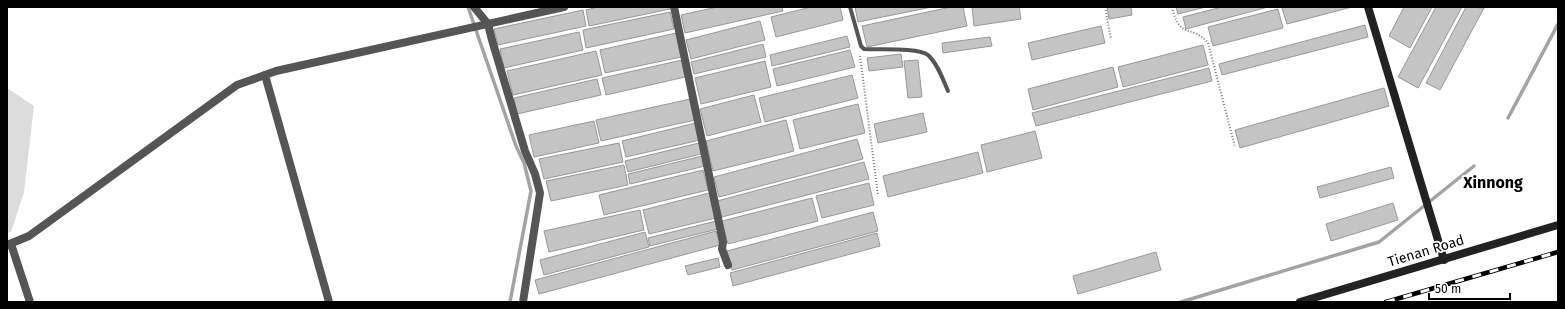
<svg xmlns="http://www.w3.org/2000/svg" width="1565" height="309" font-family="'Fira Sans',sans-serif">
  <rect width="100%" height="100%" fill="#fff"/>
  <!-- green -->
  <polygon fill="#dcdcdc" points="7,88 34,106 24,192 11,232 7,233"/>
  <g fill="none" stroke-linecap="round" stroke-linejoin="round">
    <!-- stream -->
    <g stroke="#a3a3a3" stroke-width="3.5">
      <polyline points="468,7 516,146 524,163 531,191 510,302"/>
      <polyline points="1508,118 1558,24"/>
      <polyline points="1181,302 1379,242 1474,166"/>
    </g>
  </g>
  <!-- building -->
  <g fill="#c4c4c4" stroke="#999">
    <polygon points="598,7 669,7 670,9 589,26 586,10"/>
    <polygon points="717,7 782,7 783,11 685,33 681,15"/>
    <polygon points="811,7 840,7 843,20 776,37 771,17"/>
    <polygon points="855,7 932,7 858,22"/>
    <polygon points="951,7 963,7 967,26 867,47 862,26"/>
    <polygon points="972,7 1019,7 1021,19 974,26"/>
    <polygon points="1107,7 1131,7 1132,15 1109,19"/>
    <polygon points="1176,7 1206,7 1178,14"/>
    <polygon points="1222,7 1268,7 1186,29 1183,17"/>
    <polygon points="1285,7 1352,7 1287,24 1282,8"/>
    <polygon points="1404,7 1432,7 1410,48 1389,36"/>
    <polygon points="1436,7 1462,7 1418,88 1398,77"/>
    <polygon points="1466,7 1484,8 1440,90 1426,83"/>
    <polygon points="1278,9 1283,28 1213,46 1208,27"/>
    <polygon points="583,10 586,26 498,45 494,29"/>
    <polygon points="670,12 674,29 586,48 583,30"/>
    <polygon points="760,21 765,40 691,59 686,40"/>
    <polygon points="1365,25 1368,37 1222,75 1219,64"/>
    <polygon points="1101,26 1105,43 1032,60 1028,43"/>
    <polygon points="579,32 583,50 504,68 500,49"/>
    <polygon points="676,33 681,57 605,73 600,50"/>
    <polygon points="847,36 850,47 772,66 770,55"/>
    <polygon points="990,37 992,46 943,53 942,43"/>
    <polygon points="763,44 766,57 694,74 691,62"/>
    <polygon points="1203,45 1208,65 1123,87 1118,67"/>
    <polygon points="850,50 855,67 777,86 773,69"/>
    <polygon points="596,51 602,75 513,95 507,71"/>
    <polygon points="901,54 903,67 869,71 867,58"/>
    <polygon points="682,60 685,77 606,95 602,78"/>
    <polygon points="918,60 922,97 908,98 904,61"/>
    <polygon points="765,61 771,87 701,104 695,78"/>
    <polygon points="1113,67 1118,87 1033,110 1028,89"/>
    <polygon points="1209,68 1212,81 1036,126 1032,113"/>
    <polygon points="852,75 858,98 765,122 759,98"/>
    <polygon points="597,79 601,95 517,114 514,98"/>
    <polygon points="1384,88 1389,106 1240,148 1235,130"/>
    <polygon points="754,95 761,122 707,136 700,109"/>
    <polygon points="690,99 695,120 601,141 596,120"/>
    <polygon points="858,104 865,133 800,149 793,120"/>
    <polygon points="923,113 927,132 878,143 874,124"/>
    <polygon points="786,120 794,151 713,171 706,141"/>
    <polygon points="594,121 599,143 534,157 529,135"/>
    <polygon points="696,123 700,140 626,157 622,141"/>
    <polygon points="1035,131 1042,158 987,172 981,145"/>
    <polygon points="857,139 863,159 719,197 714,177"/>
    <polygon points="619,143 623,162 544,179 539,159"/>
    <polygon points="699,143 701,154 628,172 625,161"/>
    <polygon points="978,152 983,173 888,197 883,176"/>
    <polygon points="702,156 705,166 630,184 628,174"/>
    <polygon points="864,162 869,179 722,217 717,201"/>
    <polygon points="624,165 628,185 551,201 546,181"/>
    <polygon points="1391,167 1394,178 1320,198 1317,187"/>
    <polygon points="703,170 708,190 604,215 599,195"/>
    <polygon points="869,183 874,205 822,218 816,196"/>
    <polygon points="709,193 716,218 649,234 643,210"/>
    <polygon points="812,198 818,221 728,244 722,221"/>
    <polygon points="1393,203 1398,220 1331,241 1326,224"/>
    <polygon points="640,210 644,230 549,252 544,231"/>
    <polygon points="873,212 878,231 732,270 727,251"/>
    <polygon points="716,221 718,229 650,246 648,238"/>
    <polygon points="716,231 720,245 539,294 535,280"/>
    <polygon points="645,232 649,247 544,275 540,260"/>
    <polygon points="877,233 880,246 733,286 730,273"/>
    <polygon points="1156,252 1161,270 1078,294 1073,276"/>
    <polygon points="718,258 720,267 688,275 685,266"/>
  </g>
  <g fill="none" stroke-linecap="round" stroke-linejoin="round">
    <!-- path -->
    <g stroke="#777" stroke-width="2" stroke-dasharray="1 2" stroke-linecap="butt">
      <polyline points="1105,7 1111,39"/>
      <path d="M1172 7C1180 41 1191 23 1208 43L1235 147"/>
      <polyline points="860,56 878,195"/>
    </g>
    <!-- lane -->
    <path stroke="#555" stroke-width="4" d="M850 7 861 46 864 49C878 50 918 47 928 55 938 64 943 80 948 91"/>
    <!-- street -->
    <g stroke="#555" stroke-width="8">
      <polyline points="474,7 488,24 492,40 525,151 535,174 540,193 523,302"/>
      <polyline points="674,7 723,242 722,249 728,265"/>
      <polyline points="265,75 329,302"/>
      <polyline points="11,244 30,302"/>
      <polyline points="7,245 29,236 237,85 276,71 564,7"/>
    </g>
    <!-- secondary -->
    <g stroke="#222" stroke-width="8">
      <polyline points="1368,7 1444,260"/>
      <polyline points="1300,302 1558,225"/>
    </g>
    <defs>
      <polyline id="rail" points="1386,302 1558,252"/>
    </defs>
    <!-- rail casing -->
    <use href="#rail" stroke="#000" stroke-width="4.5"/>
    <!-- rail -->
    <use href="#rail" stroke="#fff" stroke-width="3" stroke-dasharray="9" stroke-linecap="butt"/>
  </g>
  <g text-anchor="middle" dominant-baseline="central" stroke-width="3.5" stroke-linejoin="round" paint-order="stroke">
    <!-- street labels -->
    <g font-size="14" fill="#000" stroke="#fff">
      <text transform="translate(1426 251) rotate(-17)">Tienan Road</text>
    </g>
    <!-- quarter labels -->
    <g font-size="16" font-weight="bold" fill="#000" stroke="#fff">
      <text x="1493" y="182">Xinnong</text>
    </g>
  </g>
  <!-- border -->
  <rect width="1565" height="309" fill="none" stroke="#000000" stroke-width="16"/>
  <!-- scale -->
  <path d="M1429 293v6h81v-6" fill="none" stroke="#000000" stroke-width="2"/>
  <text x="1435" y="293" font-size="12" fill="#000000" stroke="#ffffff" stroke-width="3" paint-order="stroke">50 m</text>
</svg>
